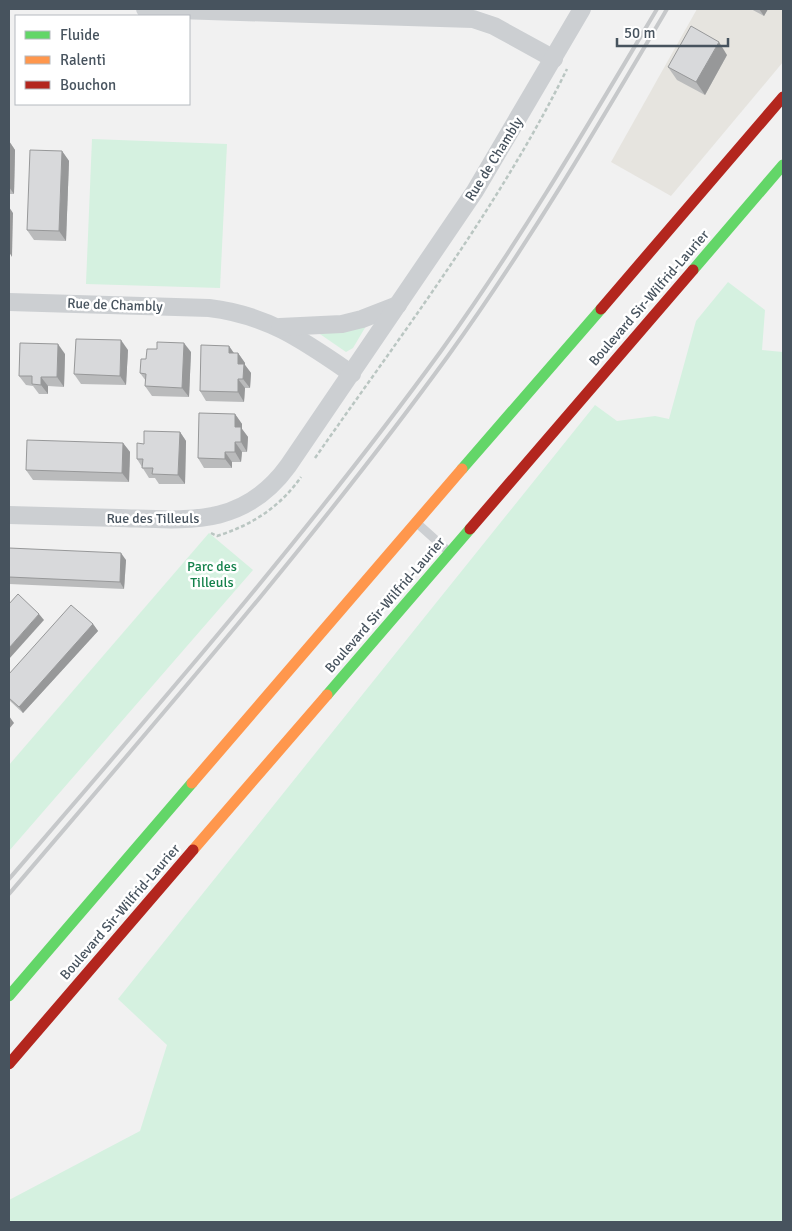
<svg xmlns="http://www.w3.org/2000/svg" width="792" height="1231" font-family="Signika,sans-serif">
  <rect width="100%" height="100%" fill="#f1f1f1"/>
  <!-- commercial -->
  <polygon fill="#e6e4df" points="697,9 783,9 783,62 671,196 611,162"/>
  <!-- green -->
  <g fill="#d5f1e0">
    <polygon points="92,139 227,144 220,288 86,284"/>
    <polygon points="728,282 765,310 762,350 783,352 783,1222 9,1222 9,1200 140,1131 167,1045 118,999 595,405 617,421 655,416 669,419 696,321"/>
    <polygon points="366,326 353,348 346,352 317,332"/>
    <polygon points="209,533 253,570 9,851 9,765"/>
  </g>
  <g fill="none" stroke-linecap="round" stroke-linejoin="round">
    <!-- path -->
    <g stroke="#bac6c2" stroke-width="2.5" stroke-dasharray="4 2.5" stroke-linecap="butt">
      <path d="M315 458C403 332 499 207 567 69"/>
      <path d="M211 533 217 536C252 525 280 507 301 477"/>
    </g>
    <!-- lane -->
    <polyline stroke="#cccfd2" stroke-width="9" points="418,524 448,551"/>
    <!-- street -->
    <g stroke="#cccfd2" stroke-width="18">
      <polyline points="145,9 473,19 494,26 554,59"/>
      <path d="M9 302 209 308C268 315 304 341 352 374"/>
      <polyline points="280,327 342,324 362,319 398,305"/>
      <path d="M9 515C46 516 82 517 119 518 187 520 243 528 288 466L475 191 582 9"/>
    </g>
    <!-- fast -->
    <g stroke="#63d668" stroke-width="11">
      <polyline points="693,270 783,165"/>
      <polyline points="462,469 601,309"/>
      <polyline points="327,695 470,529"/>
      <polyline points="9,996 192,783"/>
    </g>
    <!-- slow -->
    <g stroke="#ff974d" stroke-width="11">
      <polyline points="192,783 462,469"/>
      <polyline points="193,850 327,695"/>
    </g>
    <!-- jam -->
    <g stroke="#b3261e" stroke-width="11">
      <polyline points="601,309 783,97"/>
      <polyline points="470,529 693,270"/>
      <polyline points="9,1064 193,850"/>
    </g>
    <!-- rail -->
    <g stroke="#c6c8ca" stroke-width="4">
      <path d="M9 879C157 707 307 535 441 351 520 241 588 125 657 9"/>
      <path d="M9 894C159 718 312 543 448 356 528 245 598 126 667 9"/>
    </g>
  </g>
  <!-- wall -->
  <g fill="#babbbc">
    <polygon points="751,9 768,9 764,16"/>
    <polygon points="727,55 705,95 677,80 668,67"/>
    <polygon points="9,141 15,150 14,194 9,194"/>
    <polygon points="62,151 69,161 66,241 34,240 27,230"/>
    <polygon points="229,346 234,353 238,353 245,363 245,365 251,373 250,388 245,388 244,402 206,401 200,391"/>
    <polygon points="128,350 126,385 81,384 74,374"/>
    <polygon points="191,352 189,397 152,396 145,386 146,381 140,373 146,359"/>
    <polygon points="65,354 64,387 48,386 48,394 39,394 33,386 26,385 19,376"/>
    <polygon points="235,414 242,424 242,429 248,437 247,452 242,452 241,462 232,462 232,468 204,468 198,458"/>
    <polygon points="180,432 186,441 185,484 159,484 155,478 149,478 137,459 144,444"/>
    <polygon points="123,443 130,452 129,482 33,480 26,470"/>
    <polygon points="9,548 126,560 124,589 9,584"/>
    <polygon points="93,624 98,631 23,713 9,700 9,674"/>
  </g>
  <!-- shaded-wall -->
  <g fill="#979899">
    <polygon points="759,9 768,9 764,16"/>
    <polygon points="719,42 727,55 705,95 696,82"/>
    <polygon points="9,141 15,150 14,194 9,187"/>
    <polygon points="62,151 69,161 66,241 59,231"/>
    <polygon points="9,207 13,213 12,257 9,252"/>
    <polygon points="121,340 128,350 126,385 120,376"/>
    <polygon points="184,343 191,352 189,397 182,388"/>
    <polygon points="58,344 65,354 64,387 57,377"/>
    <polygon points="229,346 235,355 229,353"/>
    <polygon points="238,353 245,363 245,365 251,373 250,388 243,379 238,364"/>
    <polygon points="41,377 48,386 48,394 41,385"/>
    <polygon points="238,379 245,388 244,402 238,392"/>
    <polygon points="235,414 242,424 242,429 248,437 247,452 241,442 235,427"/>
    <polygon points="180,432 186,441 185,484 178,475"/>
    <polygon points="235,442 242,452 241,462 235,452"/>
    <polygon points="123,443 130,452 129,482 122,473"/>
    <polygon points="225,452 232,462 232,468 225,459"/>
    <polygon points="121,553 126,560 124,589 120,582"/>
    <polygon points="39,614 44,620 9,659 9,648"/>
    <polygon points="93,624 98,631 23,713 19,707"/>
    <polygon points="9,716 14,723 9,729"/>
  </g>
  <!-- building -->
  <g fill="#d8d9db" stroke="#979899">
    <polygon points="691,26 719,42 696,82 668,67"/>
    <polygon points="30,150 62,151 59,231 27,230"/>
    <polygon points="76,339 121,340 120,376 74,374"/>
    <polygon points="157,342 184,343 182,388 145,386 146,374 140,373 141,359 146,359 147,349 157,349"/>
    <polygon points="20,343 58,344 57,377 41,377 41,385 32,384 32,376 19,376"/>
    <polygon points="201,345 229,346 229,353 238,353 238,364 244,364 243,379 238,379 238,392 200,391"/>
    <polygon points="199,413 235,414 235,427 241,427 241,442 235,442 235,452 225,452 225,459 198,458"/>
    <polygon points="144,431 180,432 178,475 152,474 153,468 142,468 143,459 137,459 137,443 144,444"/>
    <polygon points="27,440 123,443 122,473 26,470"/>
    <polygon points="9,548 121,553 120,582 9,577"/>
    <polygon points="18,594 39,614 9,648 9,604"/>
    <polygon points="71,605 93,624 19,707 9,698 9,674"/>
  </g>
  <g text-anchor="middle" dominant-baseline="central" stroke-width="5" stroke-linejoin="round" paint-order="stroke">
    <!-- street labels -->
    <g font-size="14" fill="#47535e" stroke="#fff">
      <text transform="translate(494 159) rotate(-58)">Rue de Chambly</text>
      <text transform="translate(649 298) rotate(-49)">Boulevard Sir-Wilfrid-Laurier</text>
      <text transform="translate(115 305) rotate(2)">Rue de Chambly</text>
      <text x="153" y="518">Rue des Tilleuls</text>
      <text transform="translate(385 605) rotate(-49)">Boulevard Sir-Wilfrid-Laurier</text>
      <text transform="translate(120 912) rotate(-49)">Boulevard Sir-Wilfrid-Laurier</text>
    </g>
    <!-- park labels -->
    <g font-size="14" fill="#15824c" stroke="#fff">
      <text x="212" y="566">Parc des<tspan x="212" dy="16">Tilleuls</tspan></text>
    </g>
  </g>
  <!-- border -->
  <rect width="792" height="1231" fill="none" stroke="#47535e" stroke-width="20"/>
  <!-- legend -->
  <rect x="15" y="15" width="175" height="90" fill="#ffffff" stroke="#b5babf"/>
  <rect x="25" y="31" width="25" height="8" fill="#63d668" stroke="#b5babf"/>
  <text x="60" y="40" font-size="15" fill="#47535e">Fluide</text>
  <rect x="25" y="56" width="25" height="8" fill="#ff974d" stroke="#b5babf"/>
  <text x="60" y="65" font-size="15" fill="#47535e">Ralenti</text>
  <rect x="25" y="81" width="25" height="8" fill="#b3261e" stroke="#b5babf"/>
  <text x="60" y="90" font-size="15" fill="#47535e">Bouchon</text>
  <!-- scale -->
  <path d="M617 38v8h111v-8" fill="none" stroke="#47535e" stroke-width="2.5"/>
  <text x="624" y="38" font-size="15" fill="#47535e" stroke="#ffffff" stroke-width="4" paint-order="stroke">50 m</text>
</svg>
